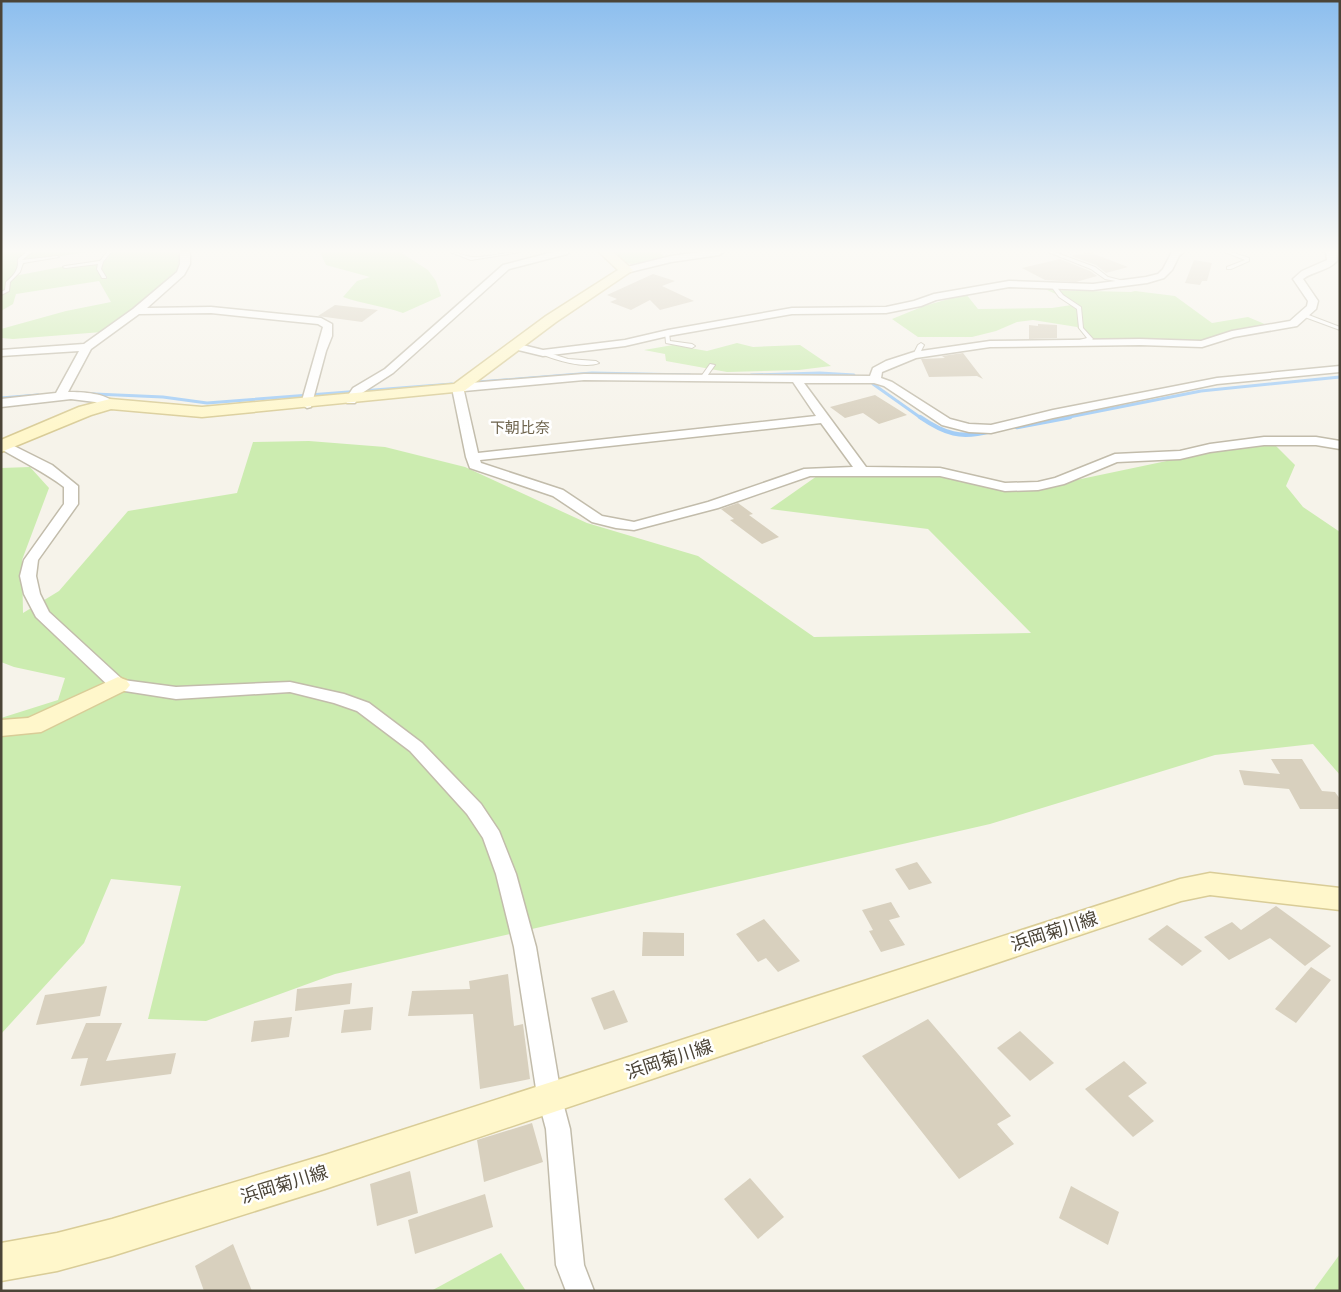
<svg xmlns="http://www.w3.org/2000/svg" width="1341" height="1292" font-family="'DejaVu Sans','Noto Sans JP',sans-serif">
  <rect width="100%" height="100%" fill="#f6f3ea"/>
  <!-- green -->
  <g fill="#ccecb0">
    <polygon points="1,252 88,252 27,261 14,276 108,258 111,252 180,252 178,269 154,291 102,332 13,339 1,338 1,329 66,311 111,302 99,281 16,294 13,304 1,311"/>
    <path d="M320 252H400L428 270 436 281 441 296 403 313C383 306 363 304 343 297L357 281 370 277 326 265Z"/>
    <polygon points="610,252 659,252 666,258 632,264 625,263"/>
    <polygon points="1047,290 1131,292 1135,291 1175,296 1212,323 1248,317 1267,325 1222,333 1207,341 1089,341 1077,327 1033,320 1017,322 996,331 972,337 918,337 892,319 924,306 966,294 978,309 1052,308 1078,304"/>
    <polygon points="737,343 753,347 800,345 831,366 799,370 727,372 666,361 665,354 644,350 673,345 707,351"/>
    <polygon points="309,441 385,447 465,467 587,523 698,556 814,637 1031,633 928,529 770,509 817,476 890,474 953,477 1019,492 1219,450 1273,443 1295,465 1286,486 1303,507 1340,532 1340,775 1313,744 1215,755 990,824 335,974 206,1021 148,1019 181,886 111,879 84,943 1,1034 1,718 58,700 65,678 14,667 1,662 1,468 30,467 49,488 22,560 23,613 59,591 128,511 237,493 253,442"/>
    <polygon points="501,1253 526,1291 431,1291"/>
    <polygon points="1340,1254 1340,1291 1313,1291"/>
  </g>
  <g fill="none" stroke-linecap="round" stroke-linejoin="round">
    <!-- stream-far1 -->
    <g stroke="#a3cdf6" stroke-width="3">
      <polyline points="751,375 820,373 854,375"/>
      <polyline points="478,382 592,373 690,375"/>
      <polyline points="873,384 921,418"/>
      <polyline points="72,393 163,397 207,403 452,384"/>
      <polyline points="1,398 38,395"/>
      <polyline points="1064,418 1201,391 1340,377"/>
    </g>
    <!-- stream -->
    <g stroke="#a3cdf6" stroke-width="4.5">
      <path d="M920 417C945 434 960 439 991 431"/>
      <polyline points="1017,427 1070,417"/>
    </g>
  </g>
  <!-- building -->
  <g fill="#d8d0be">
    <polygon points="1089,252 1128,267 1106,273 1096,265 1071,256"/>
    <polygon points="1060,259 1090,271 1097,276 1076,282 1045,280 1022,268"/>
    <polygon points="1194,260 1212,263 1207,281 1202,281 1200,285 1185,283"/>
    <polygon points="653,274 675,281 662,286 694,301 660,310 650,300 631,310 610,302 617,299 607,295"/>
    <polygon points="335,305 378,310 362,322 318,316"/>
    <polygon points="1038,324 1057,325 1057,338 1029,339 1029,325 1038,326"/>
    <polygon points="963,353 983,379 977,376 929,377 921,359 945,358 942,356"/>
    <polygon points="875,395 907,415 879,424 863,413 845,418 830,407"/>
    <polygon points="738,503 753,514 749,515 779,537 762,544 730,520 734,519 721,509"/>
    <polygon points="1271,759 1302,759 1322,791 1335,792 1340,799 1340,809 1300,809 1289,789 1244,785 1239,770 1280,774"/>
    <polygon points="917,862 932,883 909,890 895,869"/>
    <polygon points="891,902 900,917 889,920 905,945 881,952 869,931 873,930 862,910"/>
    <polygon points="1276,906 1331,946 1305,966 1270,938 1229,960 1204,937 1232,922 1241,930"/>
    <polygon points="764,919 800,961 778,972 766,958 758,962 736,934"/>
    <polygon points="1167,925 1202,951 1182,966 1148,939"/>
    <polygon points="643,932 684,933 684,956 642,956"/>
    <polygon points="1311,967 1331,980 1296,1023 1275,1009"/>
    <polygon points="508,974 514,1026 523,1024 530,1079 480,1089 473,1014 408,1016 412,991 470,989 469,981"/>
    <polygon points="352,983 350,1004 295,1011 297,989"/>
    <polygon points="107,986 100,1016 36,1025 45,995"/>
    <polygon points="614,990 628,1022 604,1030 591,998"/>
    <polygon points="373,1007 371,1030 341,1033 344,1010"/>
    <polygon points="292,1017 289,1037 251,1042 254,1021"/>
    <polygon points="928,1019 1011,1116 997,1124 1014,1144 959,1179 862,1056"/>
    <polygon points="86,1023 122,1023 106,1061 176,1053 171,1074 80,1086 88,1058 71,1059"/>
    <polygon points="1020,1031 1054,1063 1030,1081 997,1048"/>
    <polygon points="1124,1061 1147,1083 1128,1096 1154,1121 1133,1137 1085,1089"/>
    <polygon points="532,1123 543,1162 484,1182 477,1140"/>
    <polygon points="410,1171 418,1213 377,1226 370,1184"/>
    <polygon points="750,1178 784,1217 758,1239 724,1199"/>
    <polygon points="1071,1186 1119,1212 1108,1245 1059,1218"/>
    <polygon points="485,1194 493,1227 415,1254 408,1220"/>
    <polygon points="233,1244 252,1291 204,1291 195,1266"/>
  </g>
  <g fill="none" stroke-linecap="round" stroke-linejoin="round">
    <defs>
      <g id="lane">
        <path d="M27 252H32L22 260 57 256 59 257 23 263 20 272 10 282 9 291 1 295V292L5 290 6 282C14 275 19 270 18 259Z"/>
        <polygon points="107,252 111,252 103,262 101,269 106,277 106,278 102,278 97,269 98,264 65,268 63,267 65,266 100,261"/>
        <path d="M450 252C458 252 465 257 473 257 488 258 504 252 520 252L471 260Z"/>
        <polygon points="1048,252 1054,252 1095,267 1108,277 1128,282 1126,283 1105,279 1091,269"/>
        <polygon points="1225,252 1231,252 1249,258 1249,261 1231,269 1227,269 1227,267 1245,260"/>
        <polygon points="1051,285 1055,285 1063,295 1081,307 1083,328 1093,339 1092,340 1076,343 1076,341 1087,338 1079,328 1077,309 1059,297 1051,286"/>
        <polygon points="1302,314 1306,314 1340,327 1340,330 1302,316"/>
        <polygon points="665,332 669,333 670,341 692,344 695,346 692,348 666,343"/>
        <polygon points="921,343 924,345 919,355 914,356 913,355 918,345"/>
        <path d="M543 351 568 359 596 361 599 363C584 369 556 360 541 354L540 353Z"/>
        <polygon points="710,364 715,365 705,379 701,379 700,378"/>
      </g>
      <g id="street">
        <path d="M180 252H190V264L184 275 147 308 211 307 321 318 332 324V336L326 351 311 407 307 408 301 404 323 327 318 324 211 313 139 314 91 349 68 392C83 392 106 393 116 404L114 407 110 408 95 402 71 399 1 407V399L56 393 79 351 1 356V350L84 344 133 309 177 272 180 264Z"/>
        <polygon points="553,252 569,252 567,254 509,269 393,373 362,393 355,403 347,403 345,400 353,388 385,369 503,265"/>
        <polygon points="700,252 724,252 719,255 671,262 626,273 621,270 623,268 671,256"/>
        <polygon points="1172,252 1184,252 1179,256 1172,270 1164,278 1147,283 1093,290 1009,287 936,300 921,306 886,313 792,314 668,336 625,346 543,356 510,348 509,346 514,343 543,350 625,340 668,330 792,308 886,307 914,301 934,294 1009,281 1093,284 1146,277 1158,274 1163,269"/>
        <path d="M1326 252H1336L1337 261C1328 271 1313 271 1303 279L1318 301 1316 309 1297 326 1234 337 1202 347 1140 345 990 347 916 358 882 372 881 378 892 382 950 419 969 424 991 425 1053 410 1217 378 1340 366V372L1217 384 1053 418 991 433 969 432 942 425 884 386 874 383H804L866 467 940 468 1005 483 1038 482 1055 478 1115 454 1180 451 1210 444 1264 437H1316L1340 441V449L1316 445H1264L1210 452 1180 459 1117 462 1064 484 1038 490 1005 491 940 476H810L718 508 634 530 616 528 592 522 553 496 470 468 466 457 452 388 458 384 584 374 870 376 873 368 886 361 914 352 990 341 1140 339 1201 341 1232 331 1290 321 1307 306 1308 301 1293 279 1302 271 1327 260ZM584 380 793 382 816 416 478 453 464 391ZM821 423 853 467 804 469 708 502 634 522 602 516 563 490 481 463 480 460Z"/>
        <path d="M4 441 52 465 78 486V504L38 560 36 576 40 594 49 612 123 680 176 687 290 682 344 694 369 703 422 743 481 804 499 831 516 874 536 947 561 1095 570 1129 584 1265 594 1291H566L556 1265 546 1129 537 1095 514 947 496 874 483 838 467 814 410 751 357 711 334 703 290 692 176 699 112 689 36 617 24 594 20 576 24 560 64 504V487C44 472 23 462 1 449V442Z"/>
      </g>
      <g id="secondary">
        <polygon points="599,252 613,252 633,270 556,322 464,391 202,417 111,409 91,415 1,452 1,440 79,407 110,399 202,407 454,384 546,316 618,270"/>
        <polygon points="118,677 126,680 130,685 126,690 41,732 1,736 1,720 28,718"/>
        <polygon points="1210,873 1340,888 1340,910 1210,895 1181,901 325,1189 112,1256 57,1271 1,1281 1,1243 57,1233 112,1219 325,1155 1180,879"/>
      </g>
    </defs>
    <!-- lane casing -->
    <use href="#lane" stroke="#c2bcab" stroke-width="2"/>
    <!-- street casing -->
    <use href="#street" stroke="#c2bcab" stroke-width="3"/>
    <!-- secondary casing -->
    <use href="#secondary" stroke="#d9cc97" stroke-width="3"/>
    <!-- lane -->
    <use href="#lane" fill="#fff" fill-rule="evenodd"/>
    <!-- street -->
    <use href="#street" fill="#fff" fill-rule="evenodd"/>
    <!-- secondary -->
    <use href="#secondary" fill="#fff7cb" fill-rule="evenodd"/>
  </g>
  <!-- sky -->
  <linearGradient id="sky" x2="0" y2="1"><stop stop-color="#8cbeee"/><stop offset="0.58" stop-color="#fbfaf6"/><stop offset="1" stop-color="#fbfaf6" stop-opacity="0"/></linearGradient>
  <rect width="1341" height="433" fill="url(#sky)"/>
  <g text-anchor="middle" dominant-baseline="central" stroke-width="5" stroke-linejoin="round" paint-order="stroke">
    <!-- far-quarter labels -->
    <g font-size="15" fill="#6e644d" stroke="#fff">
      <text x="520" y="428">下朝比奈</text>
    </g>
    <!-- near-street labels -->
    <g font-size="18" fill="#4b4437" stroke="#fff">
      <text transform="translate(1054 931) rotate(-18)">浜岡菊川線</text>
      <text transform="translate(669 1059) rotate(-18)">浜岡菊川線</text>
      <text transform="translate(284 1184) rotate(-17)">浜岡菊川線</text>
    </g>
  </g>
  <!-- border -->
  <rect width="1341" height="1292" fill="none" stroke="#4b4437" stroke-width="5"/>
</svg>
